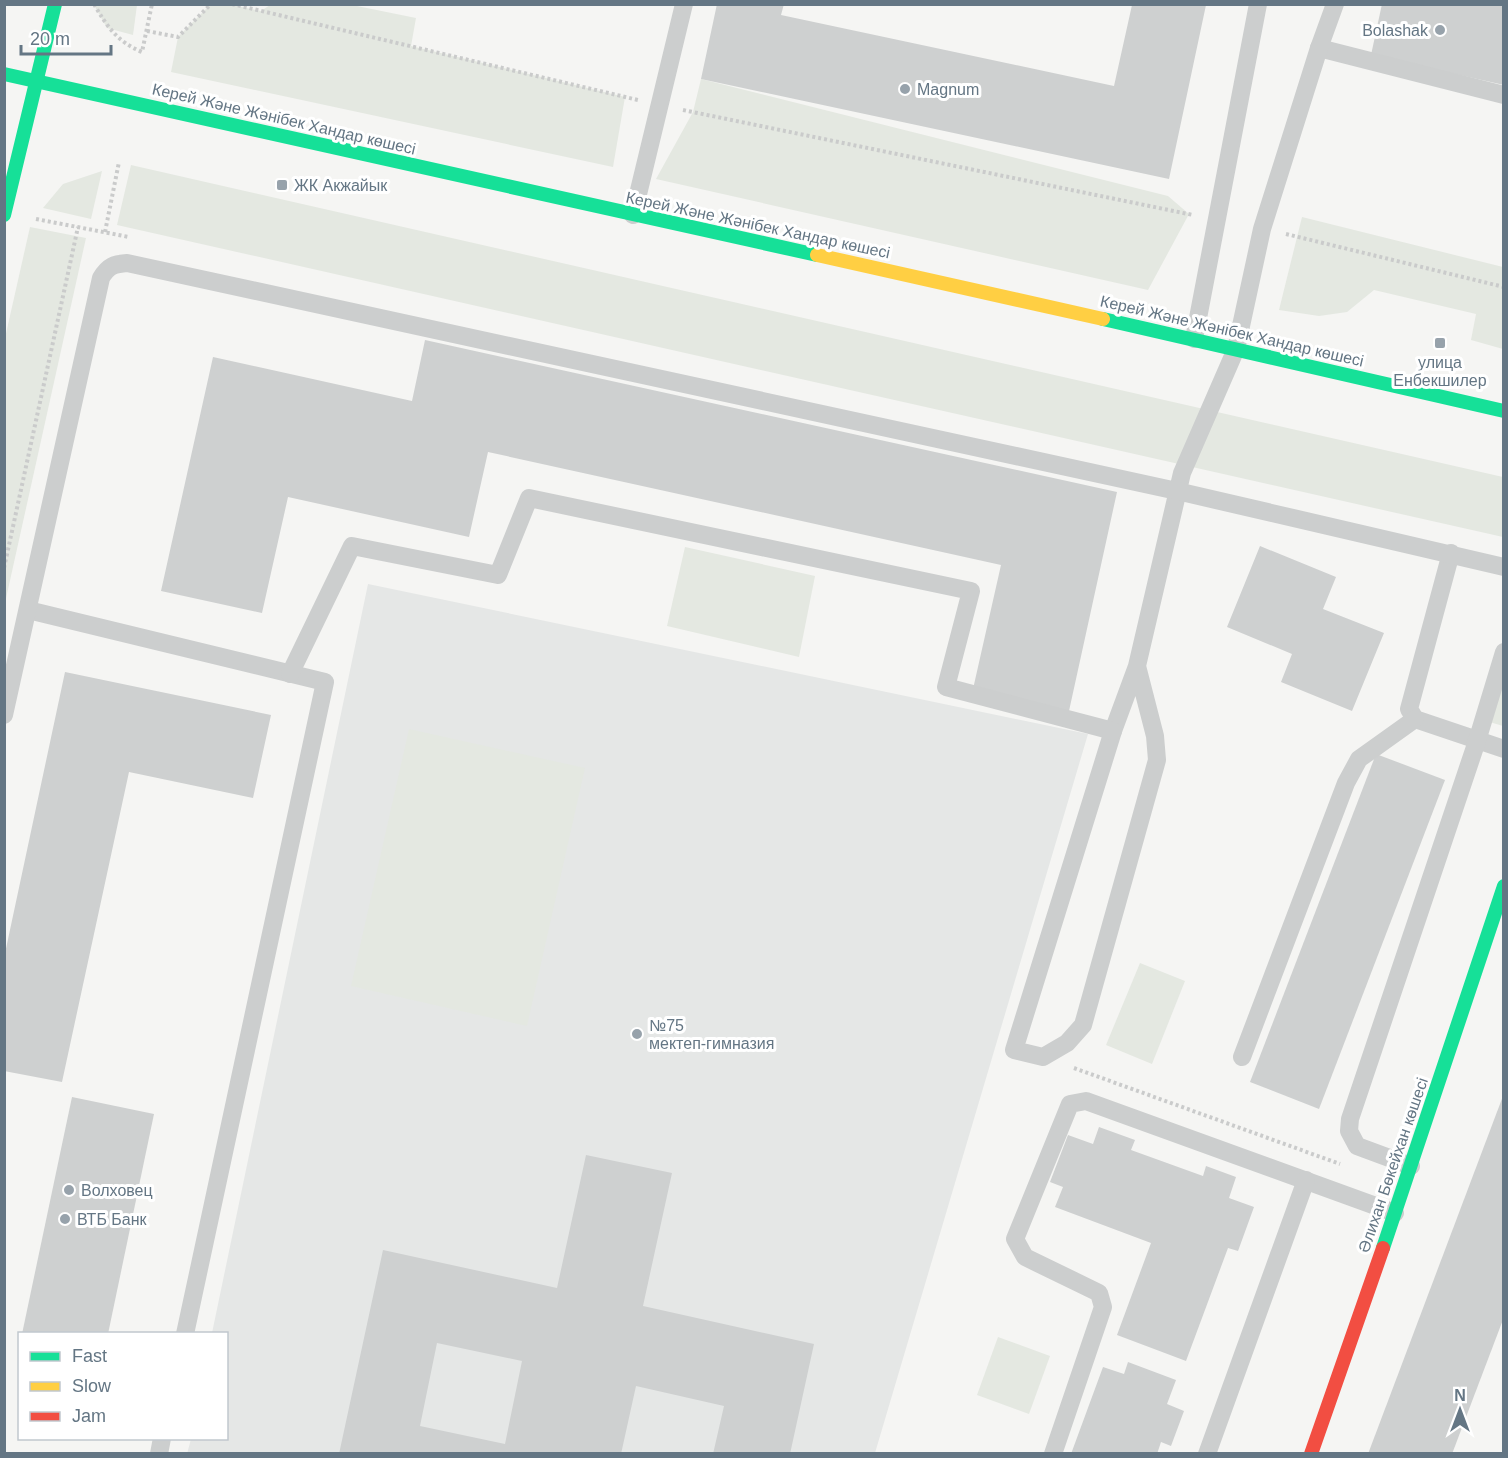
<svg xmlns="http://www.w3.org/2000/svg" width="1508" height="1458" font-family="Helvetica,sans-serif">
  <rect width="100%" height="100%" fill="#f5f5f3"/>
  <!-- built -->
  <polygon fill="#e5e7e6" points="368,584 1088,734 875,1453 187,1454 191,1439 226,1438 226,1334 212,1333"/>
  <!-- green -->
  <g fill="#e4e8e1">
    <polygon points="211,4 232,5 261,11 270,5 352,5 416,18 411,46 625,97 613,167 171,72 178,37"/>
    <polygon points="94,5 137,5 133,35 107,28"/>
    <polygon points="701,79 1168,196 1189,214 1148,290 656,179 693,112"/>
    <polygon points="131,165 1503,477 1503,537 117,225"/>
    <polygon points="102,171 91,219 43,208 63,184"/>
    <polygon points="1302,217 1503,267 1503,349 1471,340 1476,314 1374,290 1347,312 1319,316 1279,310"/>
    <polygon points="30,227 86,238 5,603 5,338"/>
    <polygon points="685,547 815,576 799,657 667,626"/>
    <polygon points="1503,652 1503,726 1483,720"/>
    <polygon points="409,729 585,768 527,1026 351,986"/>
    <polygon points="1140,963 1185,981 1152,1064 1106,1045"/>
    <polygon points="998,1337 1050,1356 1029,1414 977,1395"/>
  </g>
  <!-- building -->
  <g fill="#ced0d0" fill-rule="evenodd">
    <polygon points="717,4 784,4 781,15 1114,86 1132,5 1206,5 1169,179 701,79"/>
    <polygon points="1382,4 1504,4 1504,85 1371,55"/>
    <polygon points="425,340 1117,492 1069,711 973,689 1001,565 488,452 469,537 288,497 262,613 161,591 213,357 412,401"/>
    <polygon points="1260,546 1336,577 1323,609 1384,633 1352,711 1281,682 1292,654 1227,627"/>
    <polygon points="65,672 271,715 253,798 129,772 62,1082 4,1071 4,958"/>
    <polygon points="1376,754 1445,780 1319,1109 1250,1082"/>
    <polygon points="1503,1096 1504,1317 1452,1454 1368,1454"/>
    <polygon points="72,1097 154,1114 108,1334 22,1334"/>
    <polygon points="1099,1127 1135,1140 1131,1150 1203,1176 1206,1166 1236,1177 1229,1198 1254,1207 1238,1251 1228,1248 1186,1361 1117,1335 1151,1243 1055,1207 1063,1187 1050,1182 1068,1135 1093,1144"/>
    <path d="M586 1155 672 1173 643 1306 814 1344 790 1454H713L724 1406 636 1386 621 1454H339L383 1250 557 1288ZM437 1343 522 1361 505 1444 420 1426Z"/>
    <polygon points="1128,1362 1176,1380 1167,1404 1184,1411 1171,1446 1161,1442 1157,1454 1071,1454 1103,1367 1124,1374"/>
  </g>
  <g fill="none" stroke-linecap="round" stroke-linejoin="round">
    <!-- path -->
    <g stroke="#cacbcb" stroke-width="4" stroke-dasharray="3 3" stroke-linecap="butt">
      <path d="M94 4C107 27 118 42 142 52L152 4"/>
      <polyline points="232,4 638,100"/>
      <polyline points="147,31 178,37 211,4"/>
      <polyline points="683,110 1193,215"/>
      <polyline points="36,219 129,237"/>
      <polyline points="105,232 119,162"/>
      <polyline points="1286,234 1504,287"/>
      <polyline points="4,568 78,227"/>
      <polyline points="1074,1068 1340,1164"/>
    </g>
    <!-- lane -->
    <g stroke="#cccece" stroke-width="18">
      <polyline points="1319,48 1504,95"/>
      <polyline points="633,215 684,4"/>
      <polyline points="1194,339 1258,4"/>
      <polyline points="1451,553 1409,709 1415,719 1504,749"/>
      <polyline points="28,610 325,682 185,1334"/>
      <polyline points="1137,666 1155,736 1157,760 1083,1025 1067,1043 1043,1057 1014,1050 1113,731 1137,666 1182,473 1236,349 1262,229 1319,48 1335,4"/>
      <polyline points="290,674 352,546 498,575 529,498 971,591 946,687 1113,731"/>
      <path d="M4 715 101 278C108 266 114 264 127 263L1177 491 1504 567"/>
      <polyline points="1242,1057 1346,783 1359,759 1415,719"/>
      <polyline points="1411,1166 1357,1146 1349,1131 1350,1119 1477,741 1504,652"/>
      <polyline points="159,1454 162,1438"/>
      <polyline points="1053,1454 1103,1307 1099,1293 1025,1257 1015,1239 1070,1104 1086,1101 1395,1213"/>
      <polyline points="1207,1454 1306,1180"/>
    </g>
    <!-- fast -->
    <g stroke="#16e098" stroke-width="14">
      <polyline points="4,74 817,255"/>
      <polyline points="4,215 55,4"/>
      <polyline points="1103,319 1504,411"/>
      <polyline points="1383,1248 1504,886"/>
    </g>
    <!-- slow -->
    <polyline stroke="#ffcf43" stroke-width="14" points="817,255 1103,319"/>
    <!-- jam -->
    <polyline stroke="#f24e42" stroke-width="14" points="1311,1454 1383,1248"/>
  </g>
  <!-- markers -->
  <g fill="#97a2ab" stroke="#fff" stroke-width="2">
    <circle cx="1440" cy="30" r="6"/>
    <circle cx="905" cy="89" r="6"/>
    <rect x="276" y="179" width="12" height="12" rx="3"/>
    <rect x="1434" y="337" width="12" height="12" rx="3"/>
    <circle cx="637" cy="1034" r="6"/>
    <circle cx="69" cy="1190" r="6"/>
    <circle cx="65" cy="1219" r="6"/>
  </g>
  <g text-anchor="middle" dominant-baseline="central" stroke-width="6" stroke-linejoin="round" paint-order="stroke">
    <!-- poi labels -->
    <g font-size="16" fill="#647684" stroke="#fff" text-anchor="start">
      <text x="1428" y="30" text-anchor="end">Bolashak</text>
      <text x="917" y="89">Magnum</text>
      <text x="294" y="185">ЖК Акжайык</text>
      <text x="1440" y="362" text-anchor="middle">улица<tspan x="1440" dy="18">Енбекшилер</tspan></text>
      <text x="649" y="1025">№75<tspan x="649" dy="18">мектеп-гимназия</tspan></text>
      <text x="81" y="1190">Волховец</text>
      <text x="77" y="1219">ВТБ Банк</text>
    </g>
    <!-- street labels -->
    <g font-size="16" fill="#647684" stroke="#fff">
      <text transform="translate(284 119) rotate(13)">Керей Және Жәнібек Хандар көшесі</text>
      <text transform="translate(758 225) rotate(12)">Керей Және Жәнібек Хандар көшесі</text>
      <text transform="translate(1232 331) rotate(13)">Керей Және Жәнібек Хандар көшесі</text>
      <text transform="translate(1393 1165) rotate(-71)">Әлихан Бөкейхан көшесі</text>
    </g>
  </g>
  <!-- border -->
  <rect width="1508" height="1458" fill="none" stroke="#647684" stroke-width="12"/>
  <!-- legend -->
  <rect x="18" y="1332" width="210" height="108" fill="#ffffff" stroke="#c1c8ce" stroke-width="1.5"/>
  <rect x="30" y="1352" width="30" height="9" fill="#16e098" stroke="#c1c8ce" stroke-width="1.5"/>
  <text x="72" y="1362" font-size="18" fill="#647684">Fast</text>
  <rect x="30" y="1382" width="30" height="9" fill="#ffcf43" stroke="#c1c8ce" stroke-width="1.5"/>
  <text x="72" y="1392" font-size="18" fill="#647684">Slow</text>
  <rect x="30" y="1412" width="30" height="9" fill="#f24e42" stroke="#c1c8ce" stroke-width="1.5"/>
  <text x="72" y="1422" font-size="18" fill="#647684">Jam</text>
  <!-- north arrow -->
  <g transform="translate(1460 1410)" stroke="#ffffff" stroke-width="4.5" paint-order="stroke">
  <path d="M0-4.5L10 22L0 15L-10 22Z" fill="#647684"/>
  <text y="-9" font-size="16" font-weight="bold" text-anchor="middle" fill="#647684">N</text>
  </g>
  <!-- scale -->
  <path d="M21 45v9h90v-9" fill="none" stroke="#647684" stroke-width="3"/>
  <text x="30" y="45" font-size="18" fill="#647684" stroke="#ffffff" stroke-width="4.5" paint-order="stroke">20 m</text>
</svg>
